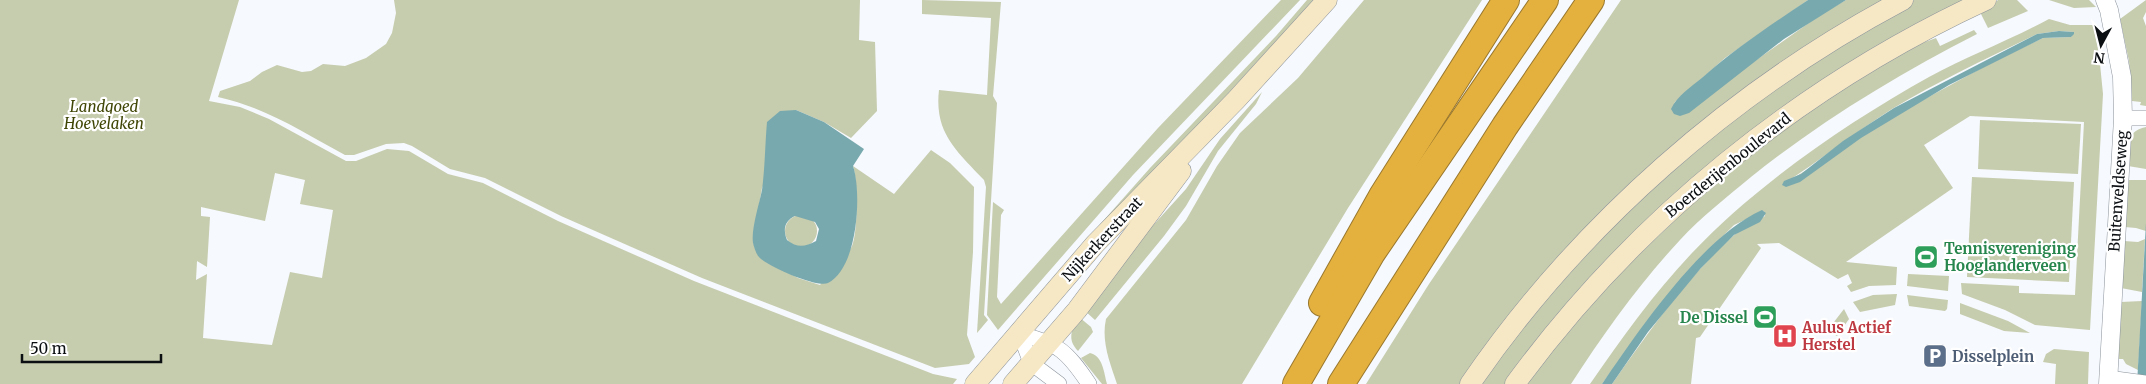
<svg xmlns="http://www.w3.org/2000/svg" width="2146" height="384" font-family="Merriweather,serif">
  <rect width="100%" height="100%" fill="#f6f9fd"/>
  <!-- green -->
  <g fill="#c6ccae" fill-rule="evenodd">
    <path d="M0 0H239L209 101 240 107 269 119 346 161H356L387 149 409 151 448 174 483 183 558 221 694 281 933 374 957 379 953 384H0ZM275 173 305 180 300 204 333 210 322 278 290 272 272 345 203 338 207 274 196 280 197 261 207 267 210 217 201 216V207L265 221Z"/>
    <path d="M394 0H860L859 40 875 42 877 111 851 138 824 122 796 110 762 188 753 241C755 249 757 255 764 260L798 278 820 285C828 275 847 258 852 246 858 232 858 180 853 166L894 194 931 150 950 163 974 187 973 252 967 335 975 357 969 364 935 368 702 278 561 216 485 178 450 169 412 146 404 143 386 144 354 155H345C302 132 267 108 218 97L220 91 250 81 262 72 277 65 302 72 311 71 323 64 345 66 366 58 386 44 392 33 396 13Z"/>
    <path d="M922 0 1001 2 993 96 997 103 984 315 988 320 977 333 986 187 984 180C957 151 934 133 939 90L987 95 991 18 922 14Z"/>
    <polygon points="1281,0 1300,0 1133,175 998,330 987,315 993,202 1004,210 1001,215 997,297 1001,304 1158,128"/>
    <polygon points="1307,0 1314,0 1054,283 1050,281 1150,168 1276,36"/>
    <path d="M1364 0H1482L1348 208 1242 384H1117C1110 363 1101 341 1106 319L1186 220 1217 166 1240 133 1298 78Z"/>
    <polygon points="1621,0 1808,0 1725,58 1674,103 1752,63 1823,13 1846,0 1893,0 1700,129 1464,384 1366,384 1429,284"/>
    <polygon points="1914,0 1975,0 1767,125 1509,384 1476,384 1516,331 1626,210 1744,108"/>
    <polygon points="1998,0 2017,0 2028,11 1988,28 1981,14"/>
    <polygon points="2049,0 2089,0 2096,7 2074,8"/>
    <polygon points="2146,0 2146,12 2143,18 2146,26 2146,106 2140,105 2141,102 2132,101 2129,61 2120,19"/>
    <path d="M2049 19 2070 25H2093L2099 54 2103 94 2090 330 2035 325 2005 310 1962 294 1961 283 2019 286V293L2075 295 2084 122 1970 116 1924 145 1953 188 1846 262 1897 267 1896 285 1869 286 1851 292 1847 286 1852 283 1848 274 1838 279 1779 243 1757 244 1761 248 1700 337 1696 338 1691 384H1612C1648 333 1685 279 1733 236 1742 228 1755 224 1765 216L1764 211 1734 225 1694 265 1648 320 1602 384H1590C1622 338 1654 293 1692 253 1756 185 1848 122 1929 77 1968 56 2010 40 2049 19ZM2059 31 2074 32 2071 37 2043 38 1998 59 1903 111 1782 185C1819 161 1854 133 1892 109 1938 81 1988 58 2037 34Z"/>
    <path d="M1974 30 1977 34C1897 75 1821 121 1751 177 1727 197 1701 217 1680 240 1639 284 1604 333 1571 384H1522L1579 312 1744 154 1890 55 1936 38 1940 46Z"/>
    <polygon points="1262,92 1256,104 1218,151 1186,206 1164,236 1095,320 1084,310 1119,263 1186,189 1220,139"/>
    <polygon points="1980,120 2081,124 2078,174 1978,169"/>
    <path d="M2146 127V169L2128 166C2129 147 2124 132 2146 127Z"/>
    <polygon points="1972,177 2074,182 2069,282 1967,277"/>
    <polygon points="2127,180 2146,180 2146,231 2136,228 2125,227"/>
    <circle cx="801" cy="231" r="16"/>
    <polygon points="2145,239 2142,292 2121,288 2124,241 2138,242"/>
    <polygon points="1908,274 1949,276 1948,291 1907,286"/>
    <polygon points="1897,294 1895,305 1860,312 1853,302 1873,295"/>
    <polygon points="1907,295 1948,300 1947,309 1945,311 1909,306"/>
    <polygon points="2142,301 2138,370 2126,364 2123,359 2118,359 2121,302"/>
    <polygon points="1960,303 2008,321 2030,333 2004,331 1960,314"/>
    <polygon points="1844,309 1849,319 1837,336 1827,331"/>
    <path d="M1079 317 1091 327 1093 332 1078 351C1067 340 1071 329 1079 317Z"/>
    <polygon points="2054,349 2089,352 2088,384 2055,384 2056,364 2043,362 2046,354"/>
    <path d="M1090 353C1103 356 1104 373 1107 384H1102L1081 358Z"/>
  </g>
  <!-- water -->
  <g fill="#78a9ae" fill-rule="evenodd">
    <path d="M1808 0H1846L1784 39 1689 113 1680 116 1674 114 1671 109C1677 96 1692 86 1703 77 1736 48 1772 24 1808 0Z"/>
    <polygon points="2059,31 2074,32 2074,34 2071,37 2043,38 1949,85 1861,138 1800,182 1786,187 1782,185 1784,181 1801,174 1843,141 1894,108 2037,34"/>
    <path d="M796 110 824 122 864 149 853 166C862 193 858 268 828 283 817 288 767 266 759 257 756 254 754 247 753 243 751 229 759 205 762 190 765 168 765 145 767 122L780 111ZM795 216 815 222 819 229 816 241C805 247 797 248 787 240 783 230 784 221 795 216Z"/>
    <path d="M1762 210 1766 213 1760 222 1734 235 1701 268 1648 332 1612 384H1602C1639 330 1702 237 1762 210Z"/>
    <polygon points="2146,223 2146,384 2137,384"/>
  </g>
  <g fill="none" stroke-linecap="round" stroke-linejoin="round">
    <defs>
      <g id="minor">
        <polyline points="2123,118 2146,118"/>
        <path d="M1020 334C1059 344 1067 351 1089 384"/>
        <polyline points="1020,334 1031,363 1059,384"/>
        <polyline points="2108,378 2146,383"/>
      </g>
      <polyline id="tertiary" points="2105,0 2109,10 2122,77 2123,118 2108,384"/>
      <g id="secondary">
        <polyline points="975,384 1095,244 1236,100 1327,0"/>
        <polyline points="1013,384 1077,310 1181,171"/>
        <path d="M1470 384C1579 225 1733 90 1903 0"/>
        <path d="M1515 384C1636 219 1800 86 1986 0"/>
      </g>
      <g id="motorway">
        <polyline points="1322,303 1382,196 1506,0"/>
        <polyline points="1296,384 1372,253 1545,0"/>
        <polyline points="1341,384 1505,126 1591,0"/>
      </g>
    </defs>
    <!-- minor casing -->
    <use href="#minor" stroke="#8b939b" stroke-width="16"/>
    <!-- tertiary casing -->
    <use href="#tertiary" stroke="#8b939b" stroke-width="19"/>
    <!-- secondary casing -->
    <use href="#secondary" stroke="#8b939b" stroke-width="21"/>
    <!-- motorway casing -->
    <use href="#motorway" stroke="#99782f" stroke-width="28"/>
    <!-- minor -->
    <use href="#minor" stroke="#fff" stroke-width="15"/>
    <!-- tertiary -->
    <use href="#tertiary" stroke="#fff" stroke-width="18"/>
    <!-- secondary -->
    <use href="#secondary" stroke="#f7e8c5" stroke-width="20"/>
    <!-- motorway -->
    <use href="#motorway" stroke="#e5b13e" stroke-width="26"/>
  </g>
  <!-- icons -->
  <defs>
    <symbol id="stadium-square" viewBox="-11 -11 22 22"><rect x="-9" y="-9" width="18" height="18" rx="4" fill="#2e9e5b" stroke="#fff"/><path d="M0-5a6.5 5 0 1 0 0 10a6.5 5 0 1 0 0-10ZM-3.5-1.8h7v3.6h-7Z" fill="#fff"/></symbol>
    <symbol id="hospital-square" viewBox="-11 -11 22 22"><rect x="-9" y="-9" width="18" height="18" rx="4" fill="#e0444e" stroke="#fff"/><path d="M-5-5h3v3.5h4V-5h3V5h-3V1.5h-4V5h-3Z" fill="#fff"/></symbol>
    <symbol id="parking-square" viewBox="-11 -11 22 22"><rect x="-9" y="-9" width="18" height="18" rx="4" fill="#5c6f8a" stroke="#fff"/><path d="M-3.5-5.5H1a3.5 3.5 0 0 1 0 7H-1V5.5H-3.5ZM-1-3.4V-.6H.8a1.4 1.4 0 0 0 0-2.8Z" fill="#fff"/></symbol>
  </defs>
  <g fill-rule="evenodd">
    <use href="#stadium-square" x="1912" y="243" width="28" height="28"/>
    <use href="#stadium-square" x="1751" y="303" width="28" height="28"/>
    <use href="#hospital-square" x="1771" y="322" width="28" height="28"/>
    <use href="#parking-square" x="1921" y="342" width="28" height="28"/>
  </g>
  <g text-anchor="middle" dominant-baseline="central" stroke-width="4.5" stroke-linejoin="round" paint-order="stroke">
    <!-- park labels -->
    <g font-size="15" font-style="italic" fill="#3f4504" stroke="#fff">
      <text x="104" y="106">Landgoed<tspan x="104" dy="17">Hoevelaken</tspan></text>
    </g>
    <!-- street labels -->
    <g font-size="15" fill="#0c0f12" stroke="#fff">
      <text transform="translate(1728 165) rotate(-39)">Boerderijenboulevard</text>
      <text transform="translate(2118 191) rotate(-86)">Buitenveldseweg</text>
      <text transform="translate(1102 239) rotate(-47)">Nijkerkerstraat</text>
    </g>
    <!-- leisure labels -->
    <g font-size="15" font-weight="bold" fill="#27864d" stroke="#fff" text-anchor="start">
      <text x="1944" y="248">Tennisvereniging<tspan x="1944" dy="17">Hooglanderveen</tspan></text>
      <text x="1748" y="317" text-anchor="end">De Dissel</text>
    </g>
    <!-- health labels -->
    <g font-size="15" font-weight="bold" fill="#be3a42" stroke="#fff" text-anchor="start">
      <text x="1802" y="327">Aulus Actief<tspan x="1802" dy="17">Herstel</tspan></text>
    </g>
    <!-- service labels -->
    <g font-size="15" font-weight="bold" fill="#4e5e75" stroke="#fff" text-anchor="start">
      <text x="1952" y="356">Disselplein</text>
    </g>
  </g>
  <!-- north arrow -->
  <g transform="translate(2101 45) rotate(187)" stroke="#ffffff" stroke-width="4" paint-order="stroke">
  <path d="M0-4L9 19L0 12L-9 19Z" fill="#0c0f12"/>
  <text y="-8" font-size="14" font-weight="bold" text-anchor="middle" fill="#0c0f12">N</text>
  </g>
  <!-- scale -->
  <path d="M22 354v8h139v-8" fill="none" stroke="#0c0f12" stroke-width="2.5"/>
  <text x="30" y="354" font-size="15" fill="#0c0f12" stroke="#ffffff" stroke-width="4" paint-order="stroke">50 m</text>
</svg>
